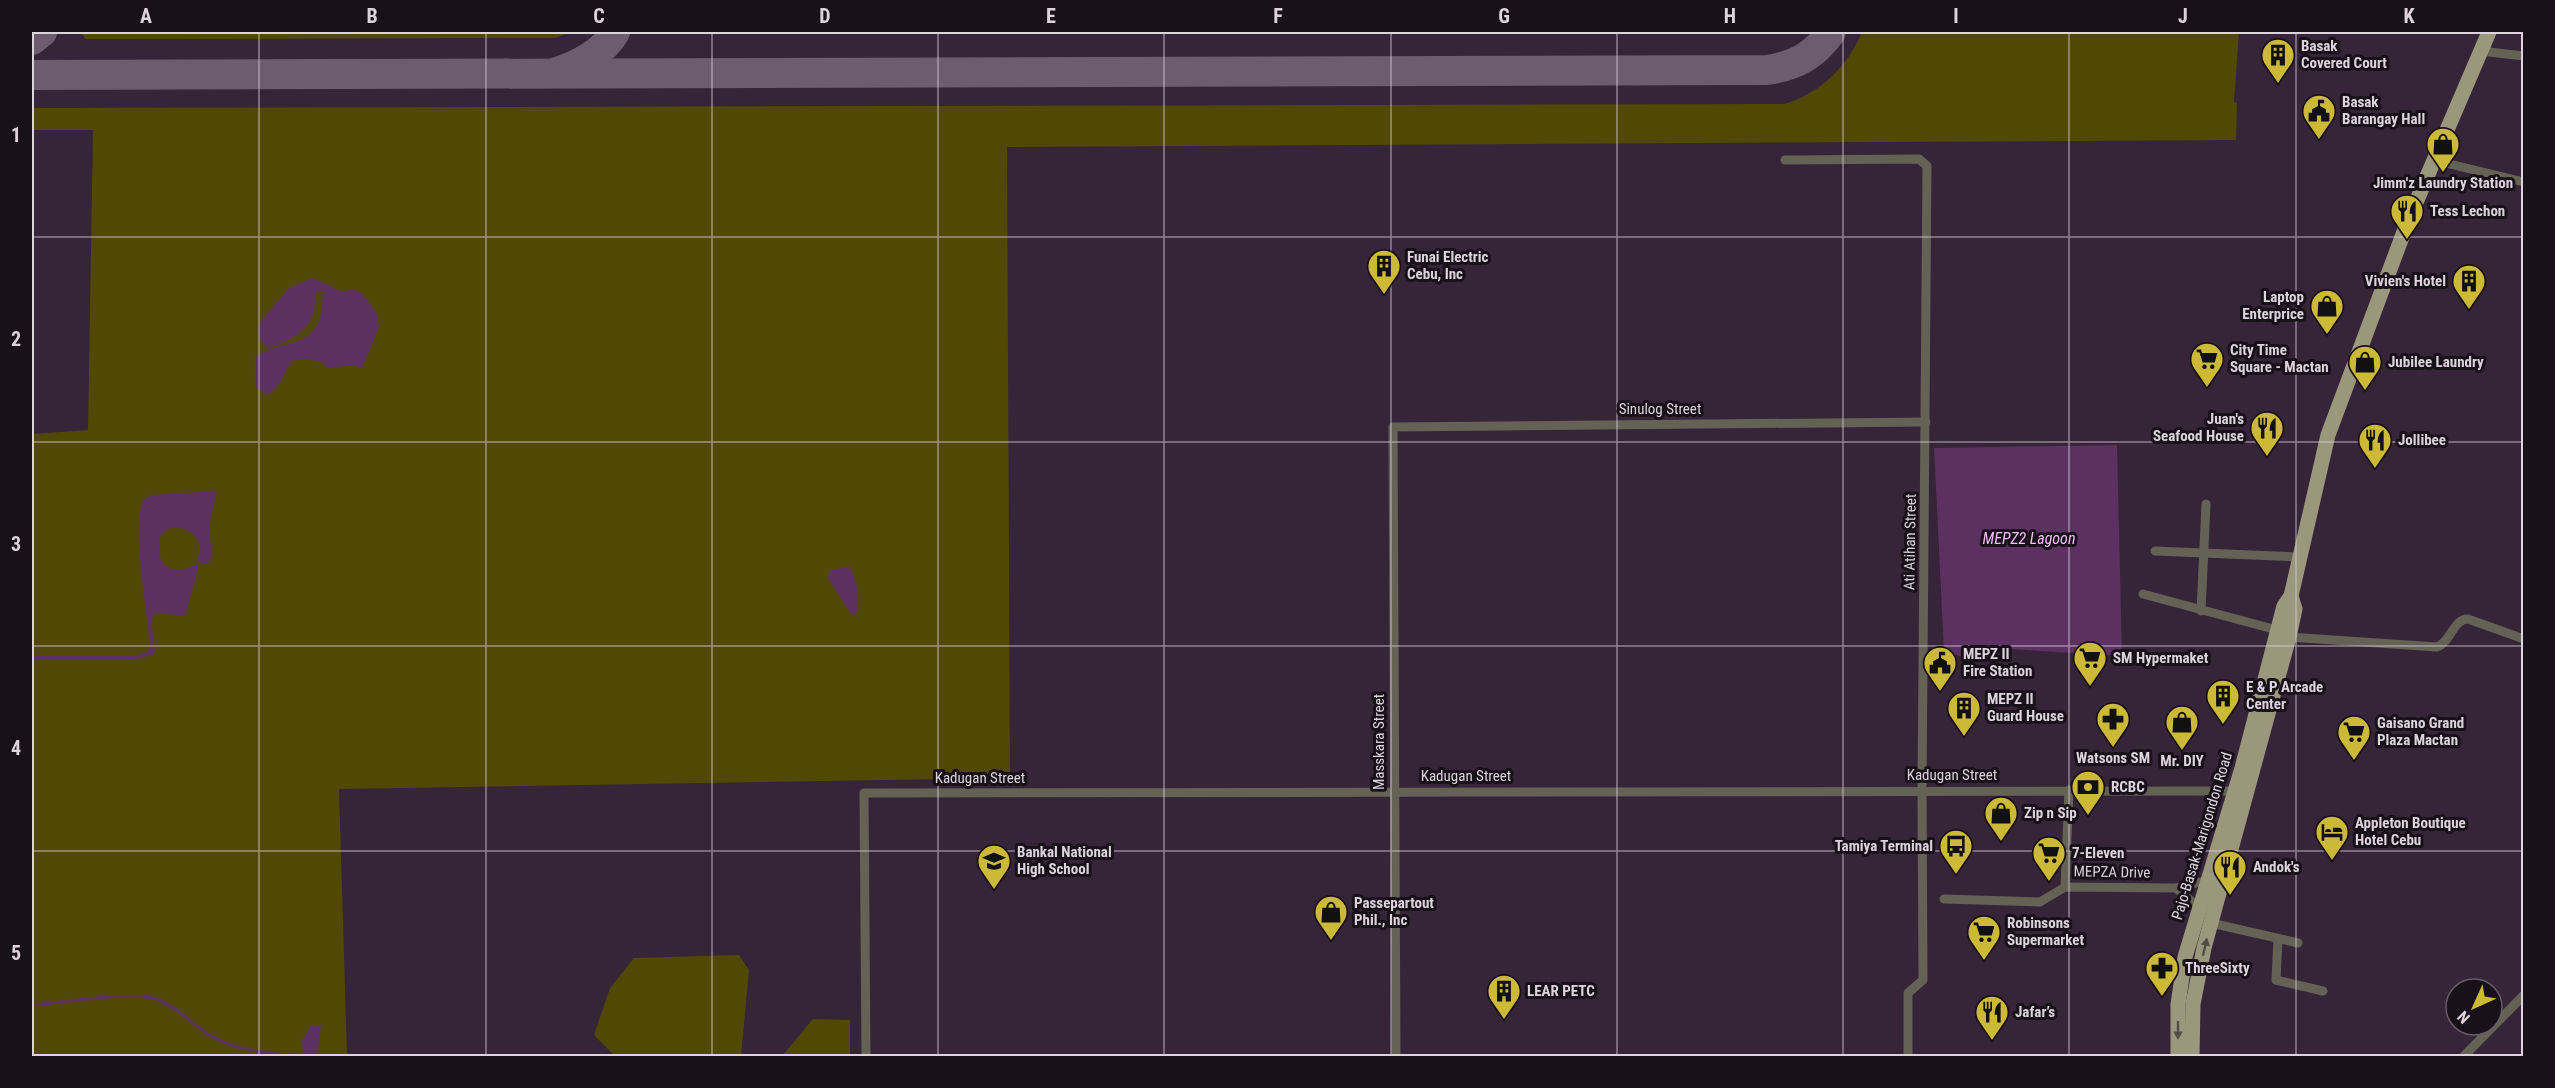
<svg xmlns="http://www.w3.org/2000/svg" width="2555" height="1088" font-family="'Roboto Condensed',sans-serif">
  <rect width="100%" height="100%" fill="#362438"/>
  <!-- green -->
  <g fill="#524805">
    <polygon points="80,32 571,32 555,38 86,39"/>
    <path d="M1862 32H2239L2234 102 2237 103 2236 140 1007 147 1010 778 339 789 347 1056H32V434L88 430 93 130H32V108L1784 104C1820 94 1848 66 1862 32Z"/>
    <polygon points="739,955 749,970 741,1056 615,1056 594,1035 610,988 634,958"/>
    <polygon points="813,1019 850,1020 850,1056 782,1056"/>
  </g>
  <!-- water -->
  <g fill="#5c3061">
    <path d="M313 278 343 292 353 289 362 293 377 314 379 327 362 368 352 365 328 368 320 361C313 360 302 358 295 360 286 363 282 387 268 395L256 387 255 359C266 342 301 350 316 327 323 316 321 303 324 291H318C314 299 316 306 313 314 308 332 285 343 269 348L262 343 259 336 258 329 261 321 289 288Z"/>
    <polygon points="2117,445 2122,656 2010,649 2007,658 1969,659 1944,651 1934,448"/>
    <path d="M217 491C214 504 210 517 209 531 208 543 218 553 207 564L197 562C199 554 201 546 197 539 191 527 168 523 161 535 158 539 159 544 159 549 159 571 180 575 196 564L199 565 185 616 160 613 154 614 151 619 155 651 152 655 137 659H32V655H135L147 652 151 647C146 613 133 530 143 500L151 495Z"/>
    <path d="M849 567C857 576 862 605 855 615H852L829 580V573L833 569Z"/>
    <polygon points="311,1025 321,1025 317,1056 303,1056 302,1041"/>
  </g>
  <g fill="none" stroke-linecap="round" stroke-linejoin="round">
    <!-- stream -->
    <path stroke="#5c3061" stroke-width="3" d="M32 1005C60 1003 131 991 156 999 177 1006 193 1026 213 1037 241 1052 272 1053 303 1056"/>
    <!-- taxiway -->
    <g stroke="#6c5c6d" stroke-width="30">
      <polyline points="32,40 42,32"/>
      <path d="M557 72C578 65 604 52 615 32"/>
      <path d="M32 75 1767 70C1795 66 1814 56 1831 32"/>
    </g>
    <!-- street -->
    <g stroke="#636255" stroke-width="9">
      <polyline points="2480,51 2524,56"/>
      <polyline points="1785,160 1919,159 1927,166 1922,790 1923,980 1908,993 1908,1056"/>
      <polyline points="2433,160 2524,182"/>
      <polyline points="2155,551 2301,557"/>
      <polyline points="2143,594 2277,630"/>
      <polyline points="2201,611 2206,504"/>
      <path d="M2289 637 2437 647C2451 642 2453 619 2468 619L2524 639"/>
      <polyline points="2065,887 2069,790"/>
      <polyline points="2176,888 2199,908"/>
      <polyline points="1944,899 2040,902 2065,887 2176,888 2208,880"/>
      <polyline points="2211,923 2298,943"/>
      <polyline points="2278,938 2276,980 2323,991"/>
      <polyline points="866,1056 864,793 2234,791"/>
      <polyline points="1396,1056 1393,427 1926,422"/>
      <polyline points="2464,1056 2524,995"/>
    </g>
    <!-- primary -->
    <g stroke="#9b977d" stroke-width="15">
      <polyline points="2178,1056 2178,1004 2185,957 2242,768 2284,606 2291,596 2328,435 2408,221 2489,32"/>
      <polyline points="2192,1056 2193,1004 2204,948 2289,637 2295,609 2291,596"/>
    </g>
  </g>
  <!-- one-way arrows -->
  <defs><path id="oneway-solid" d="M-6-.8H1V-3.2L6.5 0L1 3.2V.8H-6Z" transform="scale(1.5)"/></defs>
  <g fill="#544d47">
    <use href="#oneway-solid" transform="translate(2205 947) rotate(-77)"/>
    <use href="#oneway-solid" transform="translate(2178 1030) rotate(90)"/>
  </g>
  <!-- grid -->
  <path fill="none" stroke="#ded2df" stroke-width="1.5" stroke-opacity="0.55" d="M259 32V1056M486 32V1056M712 32V1056M938 32V1056M1164 32V1056M1391 32V1056M1617 32V1056M1843 32V1056M2069 32V1056M2296 32V1056M32 237H2524M32 442H2524M32 646H2524M32 851H2524"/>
  <!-- icons -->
  <defs>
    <symbol id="building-pin" viewBox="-11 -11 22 30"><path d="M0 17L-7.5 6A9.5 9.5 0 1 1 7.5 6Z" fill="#cdb938" stroke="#19111a"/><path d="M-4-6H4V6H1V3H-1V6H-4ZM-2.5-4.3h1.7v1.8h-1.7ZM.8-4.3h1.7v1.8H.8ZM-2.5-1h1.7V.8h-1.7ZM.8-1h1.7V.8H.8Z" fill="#111"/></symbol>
    <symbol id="civic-pin" viewBox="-11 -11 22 30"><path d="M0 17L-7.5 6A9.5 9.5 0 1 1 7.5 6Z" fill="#cdb938" stroke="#19111a"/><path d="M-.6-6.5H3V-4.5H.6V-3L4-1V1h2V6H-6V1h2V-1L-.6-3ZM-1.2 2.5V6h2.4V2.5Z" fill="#111"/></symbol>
    <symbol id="shop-pin" viewBox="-11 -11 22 30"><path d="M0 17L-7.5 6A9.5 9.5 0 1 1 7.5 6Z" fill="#cdb938" stroke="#19111a"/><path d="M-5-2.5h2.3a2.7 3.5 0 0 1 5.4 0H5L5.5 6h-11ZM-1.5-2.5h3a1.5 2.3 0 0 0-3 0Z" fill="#111"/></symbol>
    <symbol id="restaurant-pin" viewBox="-11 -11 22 30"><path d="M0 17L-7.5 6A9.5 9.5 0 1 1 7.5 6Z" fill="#cdb938" stroke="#19111a"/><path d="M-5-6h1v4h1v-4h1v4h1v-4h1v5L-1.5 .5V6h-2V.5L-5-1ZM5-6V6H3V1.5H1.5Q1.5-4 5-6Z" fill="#111"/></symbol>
    <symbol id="supermarket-pin" viewBox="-11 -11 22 30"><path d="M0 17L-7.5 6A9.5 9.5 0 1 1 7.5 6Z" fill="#cdb938" stroke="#19111a"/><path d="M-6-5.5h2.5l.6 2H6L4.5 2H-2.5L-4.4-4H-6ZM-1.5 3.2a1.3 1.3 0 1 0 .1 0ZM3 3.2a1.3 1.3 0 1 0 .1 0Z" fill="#111"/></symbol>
    <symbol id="pharmacy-pin" viewBox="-11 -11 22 30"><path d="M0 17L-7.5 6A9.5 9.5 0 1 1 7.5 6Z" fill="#cdb938" stroke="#19111a"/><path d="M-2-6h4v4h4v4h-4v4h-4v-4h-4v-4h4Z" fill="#111"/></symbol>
    <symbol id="bank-pin" viewBox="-11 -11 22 30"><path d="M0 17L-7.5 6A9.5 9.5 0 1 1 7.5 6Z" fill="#cdb938" stroke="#19111a"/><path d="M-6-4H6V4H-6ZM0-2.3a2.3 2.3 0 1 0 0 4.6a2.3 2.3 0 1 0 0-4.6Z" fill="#111"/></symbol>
    <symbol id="hotel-pin" viewBox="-11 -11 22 30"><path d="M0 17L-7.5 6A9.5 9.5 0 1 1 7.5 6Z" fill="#cdb938" stroke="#19111a"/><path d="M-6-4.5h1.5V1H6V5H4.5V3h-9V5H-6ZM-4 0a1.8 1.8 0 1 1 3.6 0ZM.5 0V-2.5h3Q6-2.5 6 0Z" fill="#111"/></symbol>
    <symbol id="bus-pin" viewBox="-11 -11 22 30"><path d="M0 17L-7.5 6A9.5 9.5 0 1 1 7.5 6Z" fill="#cdb938" stroke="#19111a"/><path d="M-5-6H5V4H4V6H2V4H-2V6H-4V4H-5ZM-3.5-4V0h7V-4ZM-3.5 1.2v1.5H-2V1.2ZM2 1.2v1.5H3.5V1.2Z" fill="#111"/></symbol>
    <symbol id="school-pin" viewBox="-11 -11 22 30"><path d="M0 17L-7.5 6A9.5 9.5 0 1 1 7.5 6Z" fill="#cdb938" stroke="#19111a"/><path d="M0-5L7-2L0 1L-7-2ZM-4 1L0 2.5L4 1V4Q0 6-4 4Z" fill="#111"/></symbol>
  </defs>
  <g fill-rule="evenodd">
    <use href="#building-pin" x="2259" y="36" width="38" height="52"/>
    <use href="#civic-pin" x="2300" y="92" width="38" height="52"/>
    <use href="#shop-pin" x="2424" y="125" width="38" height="52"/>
    <use href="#restaurant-pin" x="2388" y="192" width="38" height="52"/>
    <use href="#building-pin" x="1365" y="247" width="38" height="52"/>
    <use href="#building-pin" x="2450" y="262" width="38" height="52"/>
    <use href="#shop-pin" x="2308" y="287" width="38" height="52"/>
    <use href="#supermarket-pin" x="2188" y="340" width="38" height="52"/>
    <use href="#shop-pin" x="2346" y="343" width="38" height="52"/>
    <use href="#restaurant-pin" x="2248" y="409" width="38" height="52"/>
    <use href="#restaurant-pin" x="2356" y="421" width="38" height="52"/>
    <use href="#supermarket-pin" x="2071" y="639" width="38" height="52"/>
    <use href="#civic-pin" x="1921" y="644" width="38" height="52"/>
    <use href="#building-pin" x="2204" y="677" width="38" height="52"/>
    <use href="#building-pin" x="1945" y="689" width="38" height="52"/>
    <use href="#pharmacy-pin" x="2094" y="700" width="38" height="52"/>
    <use href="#shop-pin" x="2163" y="703" width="38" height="52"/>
    <use href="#supermarket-pin" x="2335" y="713" width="38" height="52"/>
    <use href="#bank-pin" x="2069" y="768" width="38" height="52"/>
    <use href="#shop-pin" x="1982" y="794" width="38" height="52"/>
    <use href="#hotel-pin" x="2313" y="813" width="38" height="52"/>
    <use href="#bus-pin" x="1937" y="827" width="38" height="52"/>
    <use href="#supermarket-pin" x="2030" y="834" width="38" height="52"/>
    <use href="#school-pin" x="975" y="842" width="38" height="52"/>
    <use href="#restaurant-pin" x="2211" y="848" width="38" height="52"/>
    <use href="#shop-pin" x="1312" y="893" width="38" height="52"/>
    <use href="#supermarket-pin" x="1965" y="913" width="38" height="52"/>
    <use href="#pharmacy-pin" x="2143" y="949" width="38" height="52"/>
    <use href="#building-pin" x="1485" y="972" width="38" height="52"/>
    <use href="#restaurant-pin" x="1973" y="993" width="38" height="52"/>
  </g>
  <g text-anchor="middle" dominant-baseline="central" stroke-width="6" stroke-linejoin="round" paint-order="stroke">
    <!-- poi labels -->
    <g font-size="15" font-weight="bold" fill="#ded2df" stroke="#19111a" text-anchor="start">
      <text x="2301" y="46">Basak<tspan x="2301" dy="17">Covered Court</tspan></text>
      <text x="2342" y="102">Basak<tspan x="2342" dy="17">Barangay Hall</tspan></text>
      <text x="2443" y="183" text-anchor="middle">Jimm'z Laundry Station</text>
      <text x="2430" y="211">Tess Lechon</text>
      <text x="1407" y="257">Funai Electric<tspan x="1407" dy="17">Cebu, Inc</tspan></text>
      <text x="2446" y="281" text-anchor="end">Vivien's Hotel</text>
      <text x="2304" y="297" text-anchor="end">Laptop<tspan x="2304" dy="17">Enterprice</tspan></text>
      <text x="2230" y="350">City Time<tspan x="2230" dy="17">Square - Mactan</tspan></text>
      <text x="2388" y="362">Jubilee Laundry</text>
      <text x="2244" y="419" text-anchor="end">Juan's<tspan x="2244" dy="17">Seafood House</tspan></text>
      <text x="2398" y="440">Jollibee</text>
      <text x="1963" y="654">MEPZ II<tspan x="1963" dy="17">Fire Station</tspan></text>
      <text x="2113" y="658">SM Hypermaket</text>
      <text x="2246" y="687">E &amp; P Arcade<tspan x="2246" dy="17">Center</tspan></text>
      <text x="1987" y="699">MEPZ II<tspan x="1987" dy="17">Guard House</tspan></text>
      <text x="2377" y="723">Gaisano Grand<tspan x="2377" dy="17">Plaza Mactan</tspan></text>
      <text x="2113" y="758" text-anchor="middle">Watsons SM</text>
      <text x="2182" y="761" text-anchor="middle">Mr. DIY</text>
      <text x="2111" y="787">RCBC</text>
      <text x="2024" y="813">Zip n Sip</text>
      <text x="2355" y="823">Appleton Boutique<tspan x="2355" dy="17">Hotel Cebu</tspan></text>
      <text x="1933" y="846" text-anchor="end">Tamiya Terminal</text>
      <text x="1017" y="852">Bankal National<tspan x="1017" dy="17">High School</tspan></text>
      <text x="2072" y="853">7-Eleven</text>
      <text x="2253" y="867">Andok's</text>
      <text x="1354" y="903">Passepartout<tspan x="1354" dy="17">Phil., Inc</tspan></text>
      <text x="2007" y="923">Robinsons<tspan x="2007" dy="17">Supermarket</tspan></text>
      <text x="2185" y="968">ThreeSixty</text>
      <text x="1527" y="991">LEAR PETC</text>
      <text x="2015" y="1012">Jafar’s</text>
    </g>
    <!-- street labels -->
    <g font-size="15" fill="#ded2df" stroke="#19111a">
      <text x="1660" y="409">Sinulog Street</text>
      <text transform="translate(1910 542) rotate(-89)">Ati Atihan Street</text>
      <text transform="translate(1379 742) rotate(-90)">Masskara Street</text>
      <text x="1952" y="775">Kadugan Street</text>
      <text x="1466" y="776">Kadugan Street</text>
      <text x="980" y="778">Kadugan Street</text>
      <text transform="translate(2202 836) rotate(-73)">Pajo-Basak-Marigondon Road</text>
      <text transform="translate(2112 872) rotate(1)">MEPZA Drive</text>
    </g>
    <!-- water labels -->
    <g font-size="16" font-style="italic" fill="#f4bdfa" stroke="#19111a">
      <text x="2029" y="538">MEPZ2 Lagoon</text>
    </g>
  </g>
  <!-- border -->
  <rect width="2555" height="1088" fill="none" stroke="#19111a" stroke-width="66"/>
  <!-- north arrow -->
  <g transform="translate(2474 1007) rotate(225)"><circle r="28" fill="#19111a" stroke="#685e69" stroke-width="1.5"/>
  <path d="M0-4.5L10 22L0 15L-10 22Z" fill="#cdb938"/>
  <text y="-9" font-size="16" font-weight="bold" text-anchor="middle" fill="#ded2df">N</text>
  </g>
  <rect x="33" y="33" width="2489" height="1022" fill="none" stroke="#ded2df" stroke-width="2"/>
  <g font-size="20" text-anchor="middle" font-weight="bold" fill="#ded2df">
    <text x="146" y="23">A</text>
    <text x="372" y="23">B</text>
    <text x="599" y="23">C</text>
    <text x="825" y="23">D</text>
    <text x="1051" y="23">E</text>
    <text x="1278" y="23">F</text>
    <text x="1504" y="23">G</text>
    <text x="1730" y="23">H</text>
    <text x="1956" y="23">I</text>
    <text x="2183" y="23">J</text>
    <text x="2409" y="23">K</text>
    <text x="16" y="142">1</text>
    <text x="16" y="346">2</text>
    <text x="16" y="551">3</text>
    <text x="16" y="755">4</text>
    <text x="16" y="960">5</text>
  </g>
</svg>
